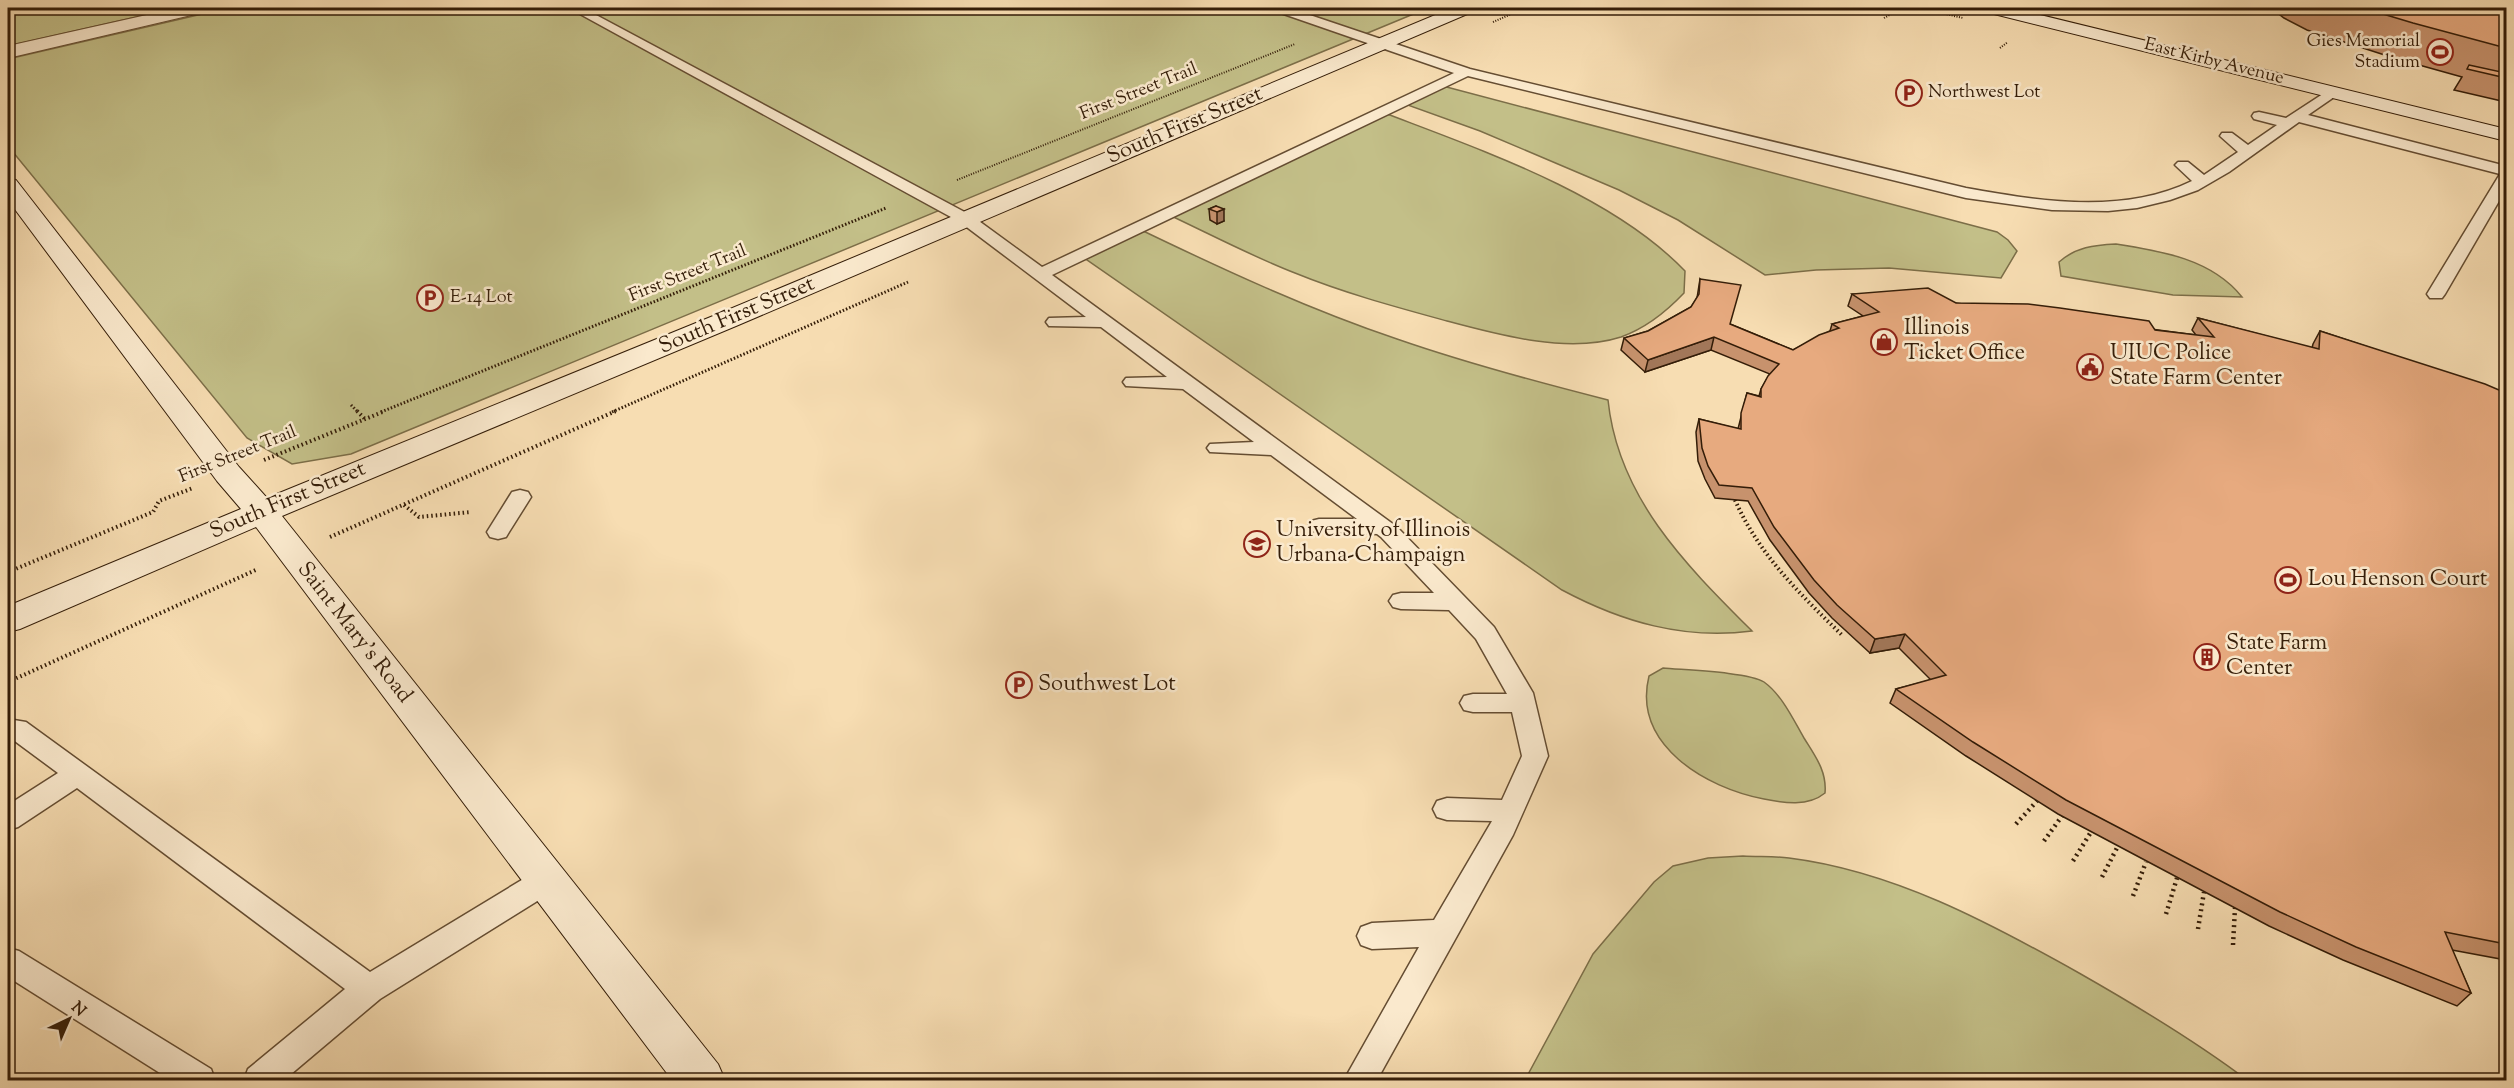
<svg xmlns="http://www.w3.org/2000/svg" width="2514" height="1088" font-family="'Sorts Mill Goudy',serif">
  <rect width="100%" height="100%" fill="#f7ddb2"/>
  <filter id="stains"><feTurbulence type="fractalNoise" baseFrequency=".00333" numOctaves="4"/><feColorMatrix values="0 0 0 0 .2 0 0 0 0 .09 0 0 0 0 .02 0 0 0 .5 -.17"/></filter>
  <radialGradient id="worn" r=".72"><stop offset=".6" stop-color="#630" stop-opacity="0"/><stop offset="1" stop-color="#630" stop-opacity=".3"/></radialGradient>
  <!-- green -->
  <g fill="#c3bf88" stroke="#7c6e48" stroke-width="1.5">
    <polygon points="8,8 176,8 8,46"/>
    <polygon points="228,8 1428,8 351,454 292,464 247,438 8,146 8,59"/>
    <polygon points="1439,85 1997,232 2008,240 2017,251 2001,278 1889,268 1816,270 1765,275 1678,220 1619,190 1480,131 1402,103"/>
    <path d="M1382 112C1481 150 1611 194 1685 271L1684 293C1666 312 1646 328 1621 337 1568 354 1499 335 1447 321 1396 307 1344 293 1295 273 1251 256 1210 234 1167 214Z"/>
    <path d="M1137 228C1222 269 1308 309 1397 339 1466 363 1537 382 1608 400 1618 498 1686 565 1752 631 1684 640 1622 622 1562 590L1080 255Z"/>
    <path d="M2116 244C2161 251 2212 259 2242 297L2173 295 2061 276 2059 262C2076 247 2094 245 2116 244Z"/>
    <path d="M1663 668C1683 670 1749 672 1764 682 1782 695 1793 719 1804 738 1815 756 1827 771 1825 793 1808 807 1784 803 1764 799 1706 788 1632 745 1649 676Z"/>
    <path d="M1743 856C1758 857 1774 856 1789 858 1893 871 1988 922 2079 973 2137 1006 2194 1040 2247 1080H1525L1593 954 1654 882 1673 866 1708 858Z"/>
  </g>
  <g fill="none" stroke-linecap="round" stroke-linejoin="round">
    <defs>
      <g id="lane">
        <path d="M569 8H583L972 216 1042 267 1454 73 1275 11 1273 8H1289L1470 69 1966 188C2039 201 2122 215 2192 181L2175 165 2178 162H2188L2204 175 2238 152 2220 136 2222 133H2232L2248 145 2277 125 2254 119 2252 116 2254 113 2259 112 2286 118 2332 88 2339 92 2337 95 2308 115 2506 166V189L2445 294 2442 298H2430L2427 294 2500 174 2299 122 2229 172 2198 190 2170 200 2137 208 2108 211 2052 210 1966 198 1468 76 1052 275 1397 527 1494 627 1533 693 1548 756 1513 835 1377 1080H1344L1419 947 1372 949 1361 945 1357 936 1361 927 1372 923 1434 920 1492 821 1447 820 1437 817 1433 809 1437 801 1447 798 1502 800 1522 756 1512 712H1473L1464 710 1460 703 1464 696 1473 694H1507L1476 639 1449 610 1401 609 1393 607 1389 601 1393 595 1401 593H1434L1381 537 1377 534 1311 531 1308 526 1311 521 1319 519H1357L1271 455 1210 452 1207 448 1210 444 1254 442 1183 389 1126 386 1123 382 1126 378 1167 377 1101 327 1049 326 1046 322 1049 318 1086 317 960 222Z"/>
        <polygon points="520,490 528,492 531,497 509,532 506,537 498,539 490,537 487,532 512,492"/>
        <polygon points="8,719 26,722 370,972 535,872 545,869 555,872 559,881 555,890 380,999 284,1080 244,1080 248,1069 345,989 77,788 18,827 8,830 8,805 58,773 12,739 8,739"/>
        <polygon points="8,948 19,951 211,1069 215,1080 171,1080 8,977"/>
      </g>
      <polygon id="street" points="178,8 209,8 206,12 200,13 8,58 8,46"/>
      <g id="secondary">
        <polygon points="1452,8 1475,8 1472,12 736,326 282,516 718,1064 725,1080 672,1080 256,527 20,629 8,632 8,606 241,509 217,481 8,200 8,178 16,180 239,467 267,498 718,314"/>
        <polygon points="1983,8 2012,8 2506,129 2506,141 1986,12"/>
      </g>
    </defs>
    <!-- lane casing -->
    <use href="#lane" stroke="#654d32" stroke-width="3"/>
    <!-- street casing -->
    <use href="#street" stroke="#654d32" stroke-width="2"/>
    <!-- secondary casing -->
    <use href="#secondary" stroke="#341d08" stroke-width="2"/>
    <!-- path-far3 -->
    <g stroke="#341d08" stroke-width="2" stroke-dasharray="1 1.5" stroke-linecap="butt">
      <polyline points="36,8 42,13"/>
      <polyline points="1920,8 1963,18"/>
      <polyline points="2262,8 2276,8"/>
      <polyline points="1884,18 1902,8"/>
      <polyline points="1493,22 1525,8"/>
      <polyline points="2000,48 2008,42"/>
      <polyline points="957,180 1295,44"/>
    </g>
    <!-- path-far2 -->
    <g stroke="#341d08" stroke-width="3" stroke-dasharray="1.5 2" stroke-linecap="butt">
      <polyline points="351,405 358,412"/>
      <polyline points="381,412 886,208"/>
      <polyline points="612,412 908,282"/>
    </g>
    <!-- path-far1 -->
    <g stroke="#341d08" stroke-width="4" stroke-dasharray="1.5 3" stroke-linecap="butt">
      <polyline points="357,411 365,419"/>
      <polyline points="264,460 385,411"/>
      <path d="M1735 500C1759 555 1801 595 1843 636"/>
      <polyline points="404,505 419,517 471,512"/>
      <polyline points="330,537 616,411"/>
      <polyline points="8,572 153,512 159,501 193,488"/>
      <polyline points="8,682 258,569"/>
    </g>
    <!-- path -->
    <g stroke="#341d08" stroke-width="4.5" stroke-dasharray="2 4" stroke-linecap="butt">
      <polyline points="2016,824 2037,801"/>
      <polyline points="2044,841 2062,816"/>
      <polyline points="2073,861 2091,832"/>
      <polyline points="2102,877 2118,846"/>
      <polyline points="2133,896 2146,862"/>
      <polyline points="2166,914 2177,878"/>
      <polyline points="2198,929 2204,892"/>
      <polyline points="2233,945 2235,908"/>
    </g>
    <!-- lane -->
    <use href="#lane" fill="#fae9cd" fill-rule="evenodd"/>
    <!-- street -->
    <use href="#street" fill="#fae9cd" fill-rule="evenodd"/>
    <!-- secondary -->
    <use href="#secondary" fill="#fae9cd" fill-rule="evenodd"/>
  </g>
  <!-- wall -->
  <g fill="#c7926d" stroke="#341d08" stroke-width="1.5">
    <polygon points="2271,8 2473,8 2506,16 2506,102 2454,90 2462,77 2394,58 2307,30 2284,18"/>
    <polygon points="1216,206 1224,221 1217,224 1210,220 1209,209"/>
    <polygon points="1700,279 1730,324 1793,350 1830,331 1832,324 1863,316 1848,306 1852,294 1956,303 2196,335 2192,330 2198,318 2312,348 2313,344 2320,331 2506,393 2506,960 2452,950 2471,993 2457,1006 2343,960 2269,926 2058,814 1966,756 1890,703 1896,689 1931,680 1899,648 1870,653 1832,618 1809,593 1770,540 1748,501 1715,498 1705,479 1698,461 1696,432 1699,419 1738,429 1747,393 1759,396 1761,389 1770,374 1711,350 1645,372 1621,350 1624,338 1648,331 1691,307 1697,298"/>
  </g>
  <!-- shaded-wall -->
  <g fill="#a27759" stroke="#341d08" stroke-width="1.5">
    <polygon points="1224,209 1224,221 1217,224 1217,212"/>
    <polygon points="1714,337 1711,350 1645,372 1648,360"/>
    <polygon points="2506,407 2506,413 2491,424 2501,411"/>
    <polygon points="1905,634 1899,648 1870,653 1875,639"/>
  </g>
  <!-- building -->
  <g fill="#e7aa7f" stroke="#341d08" stroke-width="1.5">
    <polygon points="2363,8 2473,8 2506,16 2506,48 2413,23"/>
    <polygon points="2469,65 2506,73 2506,78 2467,69"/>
    <polygon points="1216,206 1224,209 1217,212 1209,209"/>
    <polygon points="1700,279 1741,285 1730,324 1793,350 1819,335 1839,328 1832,324 1879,312 1852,294 1928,288 1956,303 2028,304 2060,308 2149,321 2155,330 2214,337 2198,318 2319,349 2320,331 2485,384 2506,393 2506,407 2501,411 2506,413 2506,944 2445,932 2471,993 2356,947 2280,912 2066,800 1973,742 1896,689 1946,675 1905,634 1875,639 1837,605 1814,580 1774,527 1752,488 1719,485 1708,466 1702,448 1699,419 1741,429 1741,413 1747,393 1761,397 1761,389 1768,376 1779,364 1714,337 1648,360 1624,338 1648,331 1691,307 1699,294"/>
  </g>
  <!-- icons -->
  <defs>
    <symbol id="stadium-ring" viewBox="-11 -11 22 22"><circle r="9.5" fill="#fae9cd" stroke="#8f2418" stroke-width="1.5"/><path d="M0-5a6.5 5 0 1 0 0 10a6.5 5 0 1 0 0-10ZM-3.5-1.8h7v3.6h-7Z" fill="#8f2418"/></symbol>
    <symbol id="parking-ring" viewBox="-11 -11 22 22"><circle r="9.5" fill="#fae9cd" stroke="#8f2418" stroke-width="1.5"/><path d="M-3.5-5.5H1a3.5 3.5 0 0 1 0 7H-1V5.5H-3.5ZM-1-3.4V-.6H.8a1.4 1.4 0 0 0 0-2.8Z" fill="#8f2418"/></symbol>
    <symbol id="shop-ring" viewBox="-11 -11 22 22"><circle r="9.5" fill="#fae9cd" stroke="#8f2418" stroke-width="1.5"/><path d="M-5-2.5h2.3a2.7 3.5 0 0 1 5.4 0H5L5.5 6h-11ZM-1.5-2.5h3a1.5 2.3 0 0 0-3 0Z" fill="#8f2418"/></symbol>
    <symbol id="civic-ring" viewBox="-11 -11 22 22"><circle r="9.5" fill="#fae9cd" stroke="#8f2418" stroke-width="1.5"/><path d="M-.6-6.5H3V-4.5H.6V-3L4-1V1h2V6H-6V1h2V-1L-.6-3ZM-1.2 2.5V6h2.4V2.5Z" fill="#8f2418"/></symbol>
    <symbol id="university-ring" viewBox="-11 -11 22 22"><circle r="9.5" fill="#fae9cd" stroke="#8f2418" stroke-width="1.5"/><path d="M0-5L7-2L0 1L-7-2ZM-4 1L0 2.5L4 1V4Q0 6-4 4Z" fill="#8f2418"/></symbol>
    <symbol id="building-ring" viewBox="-11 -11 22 22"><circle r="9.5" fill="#fae9cd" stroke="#8f2418" stroke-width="1.5"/><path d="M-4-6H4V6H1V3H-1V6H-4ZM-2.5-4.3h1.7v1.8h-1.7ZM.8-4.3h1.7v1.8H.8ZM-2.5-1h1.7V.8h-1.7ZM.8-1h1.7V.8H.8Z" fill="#8f2418"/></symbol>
  </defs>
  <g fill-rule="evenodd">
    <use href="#stadium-ring" x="2425" y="37" width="30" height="30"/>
    <use href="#parking-ring" x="1894" y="78" width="30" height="30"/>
    <use href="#parking-ring" x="415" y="283" width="30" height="30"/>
    <use href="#shop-ring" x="1869" y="327" width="30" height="30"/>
    <use href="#civic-ring" x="2075" y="352" width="30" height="30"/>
    <use href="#university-ring" x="1242" y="529" width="30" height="30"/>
    <use href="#stadium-ring" x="2273" y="565" width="30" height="30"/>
    <use href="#building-ring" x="2192" y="642" width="30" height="30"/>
    <use href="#parking-ring" x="1004" y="670" width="30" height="30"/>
  </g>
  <g text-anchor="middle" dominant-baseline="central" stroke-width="5" stroke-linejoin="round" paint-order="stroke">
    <!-- far-poi labels -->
    <g font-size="18" fill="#341d08" stroke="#fae9cd" text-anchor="start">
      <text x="2420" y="42" text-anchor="end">Gies Memorial<tspan x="2420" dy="21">Stadium</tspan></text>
      <text x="1928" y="93">Northwest Lot</text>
      <text x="450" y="298">E-14 Lot</text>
    </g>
    <!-- far-street labels -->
    <g font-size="18" fill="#341d08" stroke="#fae9cd">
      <text transform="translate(2214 62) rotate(14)">East Kirby Avenue</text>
      <text transform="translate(1139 92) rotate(-22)">First Street Trail</text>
      <text transform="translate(688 274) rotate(-22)">First Street Trail</text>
      <text transform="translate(238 455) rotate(-22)">First Street Trail</text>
    </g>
    <!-- street labels -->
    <g font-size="22" fill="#341d08" stroke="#fae9cd">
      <text transform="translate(1185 126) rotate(-23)">South First Street</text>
      <text transform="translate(737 316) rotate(-23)">South First Street</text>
      <text transform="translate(288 501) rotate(-23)">South First Street</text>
      <text transform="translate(354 633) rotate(52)">Saint Mary's Road</text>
    </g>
    <!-- poi labels -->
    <g font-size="22" fill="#341d08" stroke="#fae9cd" text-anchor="start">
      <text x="1904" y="329">Illinois<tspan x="1904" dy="25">Ticket Office</tspan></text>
      <text x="2110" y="354">UIUC Police<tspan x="2110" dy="25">State Farm Center</tspan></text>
      <text x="1276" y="531">University of Illinois<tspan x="1276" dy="25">Urbana-Champaign</tspan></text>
      <text x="2308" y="580">Lou Henson Court</text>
      <text x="2226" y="644">State Farm<tspan x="2226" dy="25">Center</tspan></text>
      <text x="1038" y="685">Southwest Lot</text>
    </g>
  </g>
  <!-- margin -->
  <rect width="2514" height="1088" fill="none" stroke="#f7ddb2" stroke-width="30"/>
  <rect x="9" y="9" width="2496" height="1070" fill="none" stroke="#341d08" stroke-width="3"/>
  <rect x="15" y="15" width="2484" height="1058" fill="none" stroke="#341d08" stroke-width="1.5"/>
  <!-- north arrow -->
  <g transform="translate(69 1019) rotate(44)" stroke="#fae9cd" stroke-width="4.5" paint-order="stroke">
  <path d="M0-4.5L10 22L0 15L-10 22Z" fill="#341d08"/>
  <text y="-9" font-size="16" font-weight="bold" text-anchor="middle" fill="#341d08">N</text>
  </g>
  <rect width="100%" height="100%" filter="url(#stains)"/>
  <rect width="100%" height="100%" fill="url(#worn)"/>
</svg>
